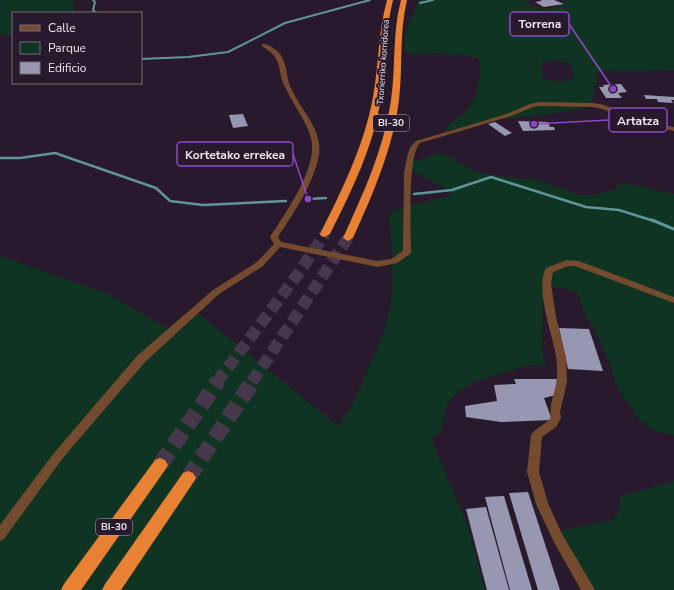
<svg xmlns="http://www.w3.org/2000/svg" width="674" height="590" font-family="'Nunito Sans',sans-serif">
  <rect width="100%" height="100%" fill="#281a2c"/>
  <!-- green -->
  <g fill="#0f3522" fill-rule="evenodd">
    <polygon points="0,0 72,0 76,13 13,13 13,37 5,34 0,35"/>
    <path d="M419 0H530L525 3 544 9 563 5 564 4 563 0H674V70L601 71 596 73 597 81C592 89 596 100 588 107L556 113 494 120 445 131C448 123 456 119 463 114 479 102 480 80 480 62L478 58 473 56 435 53 413 54 406 51C400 39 415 12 419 0ZM554 60 569 63 573 69V79C566 83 551 82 543 78L541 62Z"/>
    <polygon points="442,153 474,171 484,174 541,181 579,195 590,195 616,190 618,185 625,183 674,194 674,435 660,432 651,429 638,418 616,385 610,364 595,331 584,314 579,295 569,289 549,286 543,291 542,348 545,366 529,365 475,381 461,390 452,398 445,410 441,432 434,435 433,439 434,446 466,521 485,590 0,590 0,256 108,294 169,329 195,311 338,426 352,406 382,337 390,309 392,289 392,247 389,216 395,210 450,196 451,192 447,189 411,170 414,161"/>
    <path d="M674 481V590H592L557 531 610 521C621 515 620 507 620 496Z"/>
  </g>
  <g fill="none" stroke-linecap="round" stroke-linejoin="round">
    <!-- stream-far2 -->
    <g stroke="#609498" stroke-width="2">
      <polyline points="93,0 95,2 93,10 96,13"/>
      <polyline points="420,3 433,0"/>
      <polyline points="141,59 188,57 228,52 285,23 370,0"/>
    </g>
    <!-- stream-far1 -->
    <g stroke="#609498" stroke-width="2.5">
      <polyline points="0,158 20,158 55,153 156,188 170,201 203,205 286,201"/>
      <polyline points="414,194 452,190 491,177 586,207 619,210 654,221"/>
      <polyline points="308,199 326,198"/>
    </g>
    <!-- stream -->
    <polyline stroke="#609498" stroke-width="3" points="652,220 674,229"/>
  </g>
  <!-- building -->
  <g fill="#9897b2">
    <polygon points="540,0 554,0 564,4 544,7 535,2 542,1"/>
    <polygon points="621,84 627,92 618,93 622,98 606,98 599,87 604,87 603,85"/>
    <polygon points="644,95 674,97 674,100 671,100 673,103 658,102 657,99 646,99"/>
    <polygon points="243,114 248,126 233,128 229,115"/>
    <polygon points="518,121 548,122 550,127 554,127 555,130 523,131"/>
    <polygon points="495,122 512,133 505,136 488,124"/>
    <polygon points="559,328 589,329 603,371 568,369"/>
    <polygon points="514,379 557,379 556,395 544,398 552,420 501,422 466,417 465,406 497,401 494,385 516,384"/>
    <polygon points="528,492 560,590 538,590 509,493"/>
    <polygon points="504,496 532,590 510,590 485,497"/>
    <polygon points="486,507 509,590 487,590 466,509"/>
  </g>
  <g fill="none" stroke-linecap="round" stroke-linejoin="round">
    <!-- motorway-tunnel-far1 -->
    <g stroke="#46384a" stroke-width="12" stroke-dasharray="12 6" stroke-linecap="butt">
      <polyline points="217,382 298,274 325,234"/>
      <polyline points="252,382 348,238"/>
    </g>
    <!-- motorway-tunnel -->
    <g stroke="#46384a" stroke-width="16" stroke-dasharray="16 8" stroke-linecap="butt">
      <polyline points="160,465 218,381"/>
      <polyline points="188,478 253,381"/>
    </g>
    <!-- minor -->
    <g fill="#744b2f" fill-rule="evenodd">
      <path d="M262 44C268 43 276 49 280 54 287 63 286 75 290 86 299 108 323 129 319 155 314 183 293 214 278 237L281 242 378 261 391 259 403 251 404 173 408 153 411 146 416 141 507 114 530 104 540 102 593 103 604 105 642 120 674 127V131L638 122 602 109 593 107 540 106 533 107 511 116 420 143C407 157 411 230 411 252L410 254 397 263 378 267 280 247 263 266 219 294 145 362 62 459 4 539 0 541V525L54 453 137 356 213 290 257 262 274 244 270 237C285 213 319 167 311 138 306 120 294 106 286 89 275 69 286 61 262 46Z"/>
      <path d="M567 260 579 261 674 297V303L575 266H568L553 272 551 284 556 317 566 357 567 382 560 412 561 418 556 427 542 437 539 472 548 503 562 534 595 590H581L554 542 536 504 527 472 531 435C536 427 546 425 551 417 549 406 554 395 556 384 558 376 557 364 556 356 552 333 535 289 546 268Z"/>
    </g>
    <!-- motorway -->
    <g fill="#e88133" fill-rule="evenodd">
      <path d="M387 0H393C385 32 386 64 381 97 374 146 352 190 330 234L325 237 321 236 320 234C342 190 364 146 373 97 379 65 378 32 387 0Z"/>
      <path d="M401 0H407C399 33 403 66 399 100 393 148 373 194 353 238L348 241 343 238C363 194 384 149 391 100 396 67 392 33 401 0Z"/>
      <polygon points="160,458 165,460 168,465 165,470 81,590 61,590 64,584 155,460"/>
      <polygon points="188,471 193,473 196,478 193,483 121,590 102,590 105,584 183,473"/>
    </g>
  </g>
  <g text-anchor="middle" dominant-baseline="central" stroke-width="4" stroke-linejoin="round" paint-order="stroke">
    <!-- far-street labels -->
    <g font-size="9" fill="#efe5f2" stroke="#281a2c">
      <text transform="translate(383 62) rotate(-86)">Txorierriko korridorea</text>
    </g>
    <!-- shield labels -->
    <g fill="#281a2c" stroke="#b3a8b7" stroke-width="1">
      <rect x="373" y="115" width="36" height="16" rx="3"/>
      <rect x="96" y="519" width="36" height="16" rx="3"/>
    </g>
    <g font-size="10" font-weight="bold" fill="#efe5f2">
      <text x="391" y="123">BI-30</text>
      <text x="114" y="527">BI-30</text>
    </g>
  </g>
  <!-- callouts -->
  <path fill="none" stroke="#8c48c7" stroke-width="1.5" d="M613 89L569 24M534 124L609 120M308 199L293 154"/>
  <g fill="#8c48c7" stroke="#281a2c" stroke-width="1.5">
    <circle cx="613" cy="89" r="4"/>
    <circle cx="534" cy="124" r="4"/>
    <circle cx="308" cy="199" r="4"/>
  </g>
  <g fill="#281a2c" stroke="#8c48c7" stroke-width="1.5">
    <rect x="510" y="12" width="59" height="24" rx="4"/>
    <rect x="609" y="108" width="58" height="24" rx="4"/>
    <rect x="177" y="142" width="116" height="24" rx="4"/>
  </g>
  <g font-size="12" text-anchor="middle" font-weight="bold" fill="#efe5f2">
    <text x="540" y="28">Torrena</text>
    <text x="638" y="125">Artatza</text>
    <text x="235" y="159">Kortetako errekea</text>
  </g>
  <!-- legend -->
  <rect x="12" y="12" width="130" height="72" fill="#281a2c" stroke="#786b7b"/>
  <rect x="20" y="25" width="20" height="6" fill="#744b2f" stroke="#786b7b"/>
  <text x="48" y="32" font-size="12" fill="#efe5f2">Calle</text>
  <rect x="20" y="42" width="20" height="12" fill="#0f3522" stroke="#786b7b"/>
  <text x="48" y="52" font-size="12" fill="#efe5f2">Parque</text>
  <rect x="20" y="62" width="20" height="12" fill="#9897b2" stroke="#786b7b"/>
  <text x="48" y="72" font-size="12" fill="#efe5f2">Edificio</text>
</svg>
